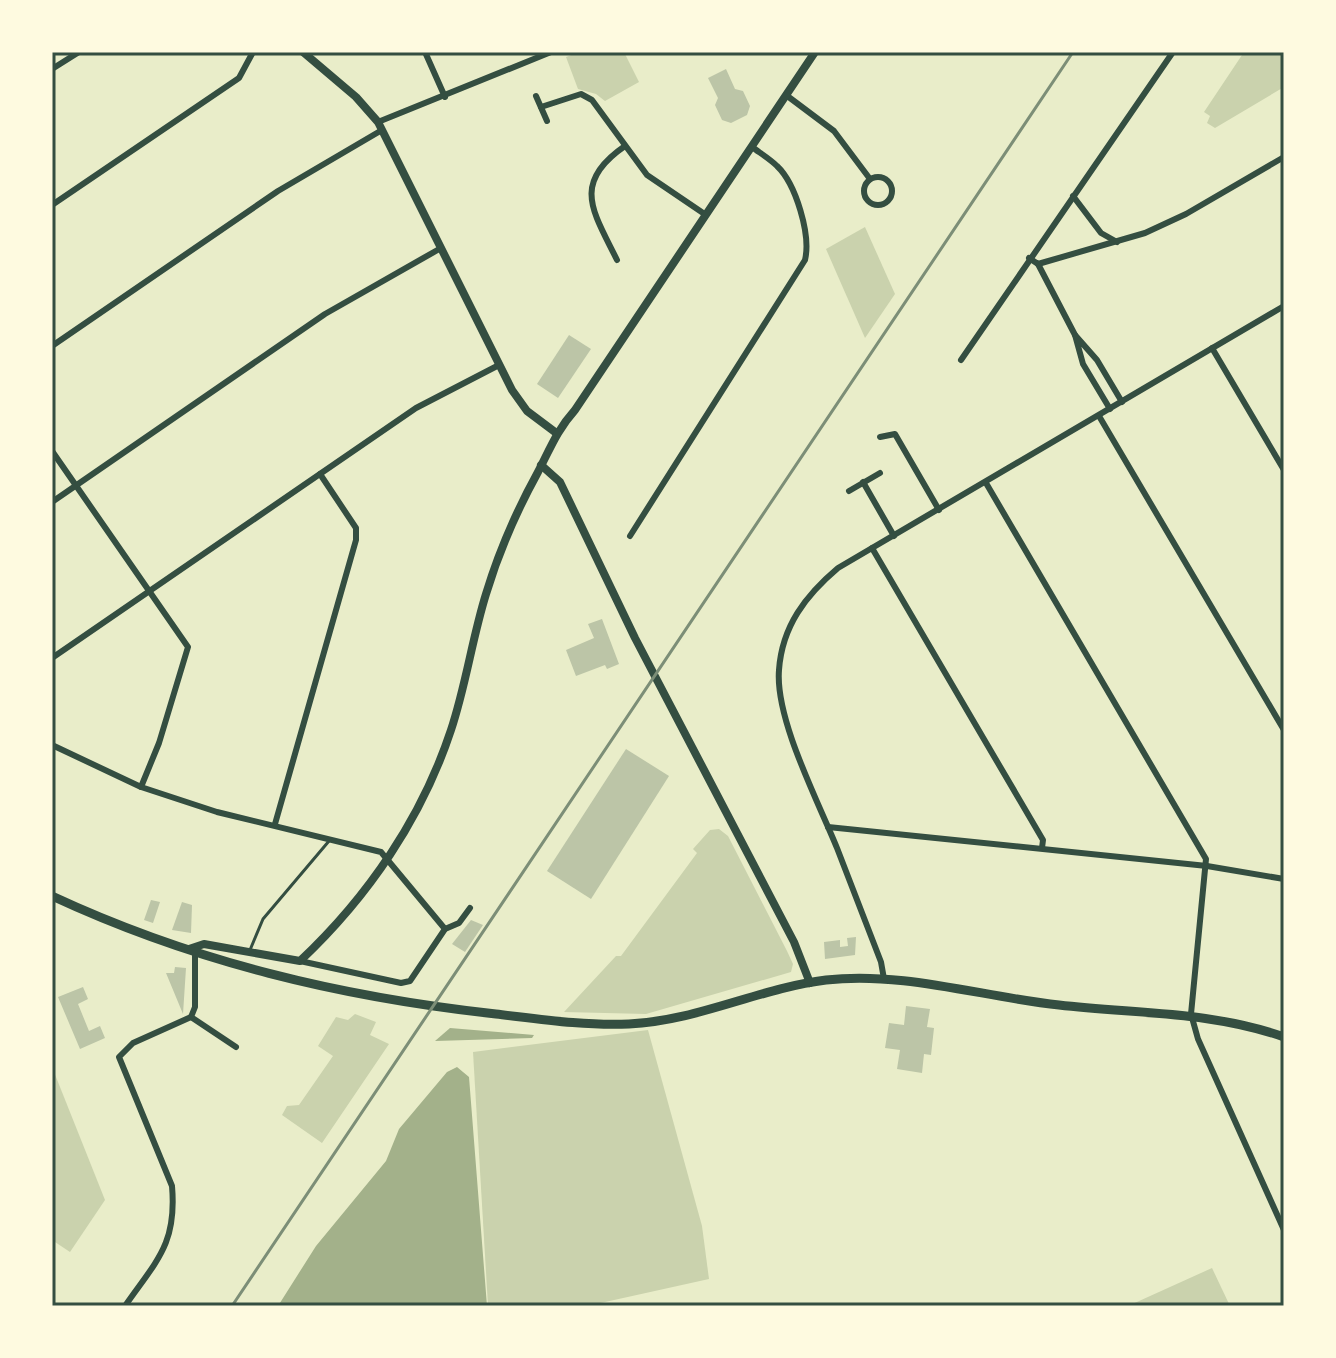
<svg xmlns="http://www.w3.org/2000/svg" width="1336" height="1358" font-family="Commissioner,sans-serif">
  <rect width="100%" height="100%" fill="#e9edc9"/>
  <!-- green -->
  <g fill="#cad2ad">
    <polygon points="579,52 624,52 639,82 605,101 596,94 578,89 566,57"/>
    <polygon points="1244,52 1284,52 1284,87 1215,128 1207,123 1210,116 1204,112"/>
    <polygon points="865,227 895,294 865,338 826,249"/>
    <polygon points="719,829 728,836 787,951 793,964 791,972 646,1014 564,1012 616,956 621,956 697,853 693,849 710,830"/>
    <polygon points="355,1014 376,1022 370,1035 389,1044 322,1143 282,1115 287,1106 299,1105 333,1056 318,1046 336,1017 348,1020"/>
    <polygon points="648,1030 702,1226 709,1279 587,1306 488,1306 473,1052"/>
    <polygon points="52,1067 105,1200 70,1252 52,1240"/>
    <polygon points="1212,1268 1230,1306 1128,1306"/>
  </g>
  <!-- water -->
  <g fill="#a3b18a">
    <polygon points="450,1028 534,1035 532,1038 435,1041"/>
    <polygon points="457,1067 469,1077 487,1306 278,1306 316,1246 386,1161 399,1129 447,1072"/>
  </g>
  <!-- building -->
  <g fill="#bcc5a7">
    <polygon points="726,69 735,89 743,91 750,106 747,115 731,123 722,120 715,105 718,98 708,78"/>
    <polygon points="569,335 591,349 558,398 537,384"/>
    <polygon points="602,619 619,664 607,669 605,665 576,676 566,650 594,638 588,624"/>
    <polygon points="626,749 669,776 591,899 547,871"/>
    <polygon points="151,900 160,902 153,923 144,920"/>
    <polygon points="182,902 192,905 191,933 172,930"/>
    <polygon points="471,920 483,925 465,952 452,944"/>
    <polygon points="856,937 855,955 825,959 824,942 840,940 840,947 848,946 847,938"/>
    <polygon points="175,967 186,968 183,1014 166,973 174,973"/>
    <polygon points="83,987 88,999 78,1004 89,1031 100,1026 105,1038 80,1049 58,997"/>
    <polygon points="906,1006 930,1009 927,1027 934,1028 931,1055 924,1054 922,1073 897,1069 900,1050 885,1048 889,1023 904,1025"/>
  </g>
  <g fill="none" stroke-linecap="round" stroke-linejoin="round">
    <!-- service -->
    <polyline stroke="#344e41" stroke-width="3" points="250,950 263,919 329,841"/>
    <!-- minor -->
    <g stroke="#344e41" stroke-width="6">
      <polyline points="425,52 445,97"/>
      <polyline points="52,69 79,52"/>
      <polyline points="786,95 834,131 870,179"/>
      <polyline points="536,96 547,121"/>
      <polyline points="541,107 581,94 592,100 647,175 706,215"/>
      <polyline points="378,122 551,52"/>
      <circle cx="878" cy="191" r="14"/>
      <polyline points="1073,196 1101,233 1117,242"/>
      <polyline points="52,205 239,78 253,52"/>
      <polyline points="1029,258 1038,264 1145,233 1186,214 1284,157"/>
      <path d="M617 260C593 211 571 183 625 146"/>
      <polyline points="1038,264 1075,335"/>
      <polyline points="52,346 278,191 382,130"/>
      <polyline points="1212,348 1284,470"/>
      <polyline points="961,360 1173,52"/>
      <polyline points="1110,409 1083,364 1075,335 1097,360 1122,402"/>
      <polyline points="1099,416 1284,730"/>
      <polyline points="880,437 895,434 939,510"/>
      <polyline points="52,451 188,647 159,743 141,787"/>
      <polyline points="863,482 894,536"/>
      <polyline points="986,483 1206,859 1191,1014 1198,1039 1284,1230"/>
      <polyline points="849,491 880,473"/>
      <polyline points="52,502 325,314 441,248"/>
      <path d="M630 536 805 260C811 235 796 184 777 166 770 159 760 153 752 147"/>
      <polyline points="872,548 1043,840 1042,848"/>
      <polyline points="52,658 416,408 499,365"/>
      <polyline points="52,745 141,787 217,812 381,852 445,929"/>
      <polyline points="275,824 356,540 356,528 320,474"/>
      <polyline points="828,827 1207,866 1284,879"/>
      <polyline points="195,954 195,1007 191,1017 236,1047"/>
      <polyline points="300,961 401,983 410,981 445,929 459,923 470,908"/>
      <path d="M884 979 881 962C866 924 852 886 837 848 818 801 775 719 779 670 782 626 806 595 838 568L1284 306"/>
      <path d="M125 1306C157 1260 177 1244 172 1186L119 1057 133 1043 191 1017"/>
    </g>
    <!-- tertiary -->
    <g stroke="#344e41" stroke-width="8">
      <polyline points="303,52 356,97 378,122 512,390 527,411 555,432"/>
      <polyline points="541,465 560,482 635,638 794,942 810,983"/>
      <path d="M189 949 204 944 300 961C368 897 422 818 451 730 466 685 472 639 486 594 499 551 516 512 538 472 550 449 557 430 575 410L815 52"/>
    </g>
    <!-- secondary -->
    <path stroke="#344e41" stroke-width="9" d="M52 896C194 962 341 997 496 1014 539 1019 585 1026 629 1024 697 1021 760 988 826 980 903 971 983 997 1059 1005 1135 1014 1211 1011 1284 1037"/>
    <!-- rail -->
    <polyline stroke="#7c8e77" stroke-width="3" points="232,1306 1073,52"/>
  </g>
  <!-- border -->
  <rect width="1336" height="1358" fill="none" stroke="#fefae0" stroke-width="108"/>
  <rect x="54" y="54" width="1228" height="1250" fill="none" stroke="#344e41" stroke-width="3"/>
</svg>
